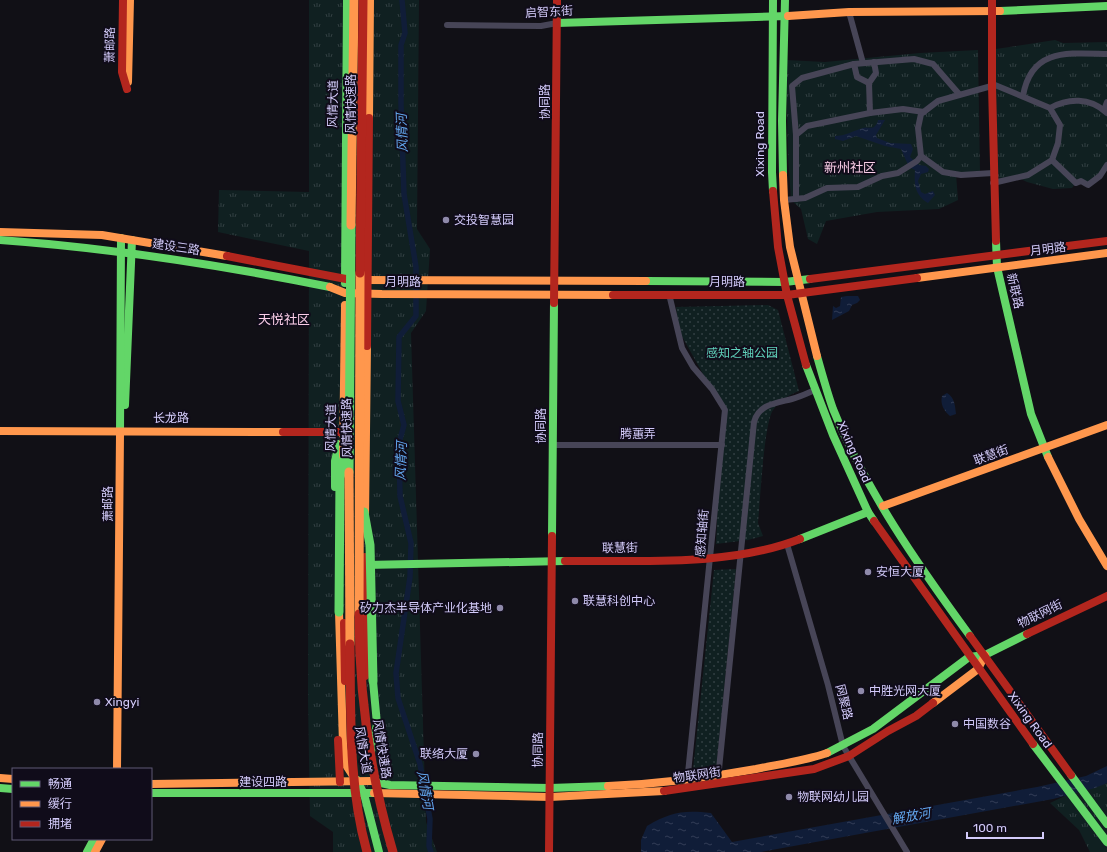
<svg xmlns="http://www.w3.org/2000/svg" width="1107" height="852" font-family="Rubik,'Noto Sans SC',sans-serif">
  <defs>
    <pattern id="grass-tufts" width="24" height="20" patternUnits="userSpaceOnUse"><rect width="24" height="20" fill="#102021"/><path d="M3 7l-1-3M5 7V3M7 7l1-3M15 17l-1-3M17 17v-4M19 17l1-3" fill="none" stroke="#323f42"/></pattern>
    <pattern id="park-dots" width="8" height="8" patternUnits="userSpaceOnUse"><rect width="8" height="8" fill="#102021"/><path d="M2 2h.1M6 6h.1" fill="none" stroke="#323f42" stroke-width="1.8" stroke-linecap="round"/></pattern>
    <pattern id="water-ripples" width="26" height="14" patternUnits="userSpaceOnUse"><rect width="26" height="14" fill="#101d38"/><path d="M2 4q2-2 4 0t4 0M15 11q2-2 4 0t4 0" fill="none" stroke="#323c56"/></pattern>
  </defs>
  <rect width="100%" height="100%" fill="#111016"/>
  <!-- grass -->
  <g fill="url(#grass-tufts)">
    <polygon points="309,0 419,0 417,229 430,249 426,311 411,333 426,822 437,852 333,852 333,832 310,816 308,700 309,251 218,232 219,190 309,192"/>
    <polygon points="1055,40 1063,43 1107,42 1107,165 1088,185 1076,183 1072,188 1053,189 1027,182 1017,177 996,181 996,49"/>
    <polygon points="978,50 980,174 956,174 958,200 939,209 877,212 826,221 817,244 808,239 801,209 791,200 788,156 786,60 825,62 920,53"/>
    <polygon points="1107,776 1107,852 1090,852 1079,830 1050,803"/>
  </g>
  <!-- park -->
  <g fill="url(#park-dots)">
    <path d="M768 305 778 310 799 391C789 395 780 400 773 410 764 423 760 503 758 523L763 536 748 540 716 544 722 408 679 331 676 307Z"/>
    <polygon points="736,569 716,771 693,770 714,570"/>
  </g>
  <!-- water -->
  <g fill="url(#water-ripples)">
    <path d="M878 120H885L876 135 877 138 890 143 911 144 913 149 910 157 919 165 926 166 929 169 928 172 921 174 918 181 921 192 925 194 933 191 935 195 928 203C915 195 914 185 915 170L909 167 901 149 885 146 856 136 843 141 835 139V136C845 136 853 131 863 128 867 126 872 130 875 126 876 125 878 122 878 120Z"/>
    <polygon points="847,296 858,296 860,300 857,303 852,305 849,311 832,320 833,306 836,308 840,306 841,297"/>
    <path d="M947 393C955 398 955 406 956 414L950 416C944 411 940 404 942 396Z"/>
    <path d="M1107 766V783L1095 788 1053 799 761 852H641V840L647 826C671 812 683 810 711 813L732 842 1037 787 1086 776Z"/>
  </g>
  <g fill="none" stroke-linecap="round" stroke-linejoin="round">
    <!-- canal -->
    <polyline stroke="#101d38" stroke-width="5.5" points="402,0 405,33 401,45 401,104 404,194 416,267 416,316 399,337 398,401 404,425 399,443 400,496 411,543 410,577 396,673 398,698 420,764 430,819 429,846 431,852"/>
    <!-- street -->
    <g stroke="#474557" stroke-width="6">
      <polyline points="849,12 863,63"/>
      <polyline points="447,25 541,26 557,23"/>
      <polyline points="854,64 857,77 869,83"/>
      <path d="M1023 96C1031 48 1068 53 1107 54"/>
      <path d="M1050 108C1068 98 1090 97 1107 113"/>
      <polyline points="1104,110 1107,102"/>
      <polyline points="870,113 869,83 876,73 874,62"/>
      <polyline points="796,135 792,86 802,78 854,64 914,59 933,64 959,94"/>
      <polyline points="1052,160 1076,183 1081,181 1088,185 1100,176 1107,165"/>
      <polyline points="993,173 961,175 943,172 921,156 918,128 921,114 938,101 995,85 1050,108 1060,125 1058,143 1052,160 1028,175 993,183"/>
      <polyline points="796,199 796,135 807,126 870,113 903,109 924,112"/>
      <polyline points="784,200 805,198 827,188 858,187 882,176 898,173 917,161 921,156"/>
      <polyline points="669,294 682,348 693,367 712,389 725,410 687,783"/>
      <polyline points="553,445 722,445"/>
      <polyline points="787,544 828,685 843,746 907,852"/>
      <path d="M718 779 754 422C759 404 776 403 792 399 800 397 808 393 815 390"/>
    </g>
    <!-- fast -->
    <g stroke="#63d668" stroke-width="8">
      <polyline points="773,0 772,172 773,191"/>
      <polyline points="1000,11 1107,6"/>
      <polyline points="557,23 788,16"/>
      <polyline points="783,175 782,121 785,0"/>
      <path d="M0 240C111 248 221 265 330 287"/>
      <polyline points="996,241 997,267 1031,414 1048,457"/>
      <polyline points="646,281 785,282 810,279"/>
      <polyline points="345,283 347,0"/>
      <path d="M817 356C822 374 827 392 833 409 866 491 918 565 970 636"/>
      <polyline points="806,365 833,435 868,512 874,521"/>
      <polyline points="125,405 132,240"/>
      <polyline points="120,434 121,238"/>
      <polyline points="335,487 335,461 339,444"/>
      <polyline points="552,536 554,303"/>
      <polyline points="800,539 868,512"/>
      <polyline points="365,565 565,561"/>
      <polyline points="1033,744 1107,842"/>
      <polyline points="827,753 873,729 969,657 985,655 1027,634"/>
      <polyline points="370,756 377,724 373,681"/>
      <polyline points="1071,775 1107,824"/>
      <polyline points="357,780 364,794 379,852"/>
      <polyline points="372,781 390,785 550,788 608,786"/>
      <polyline points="0,788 13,789"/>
      <polyline points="151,793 374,793"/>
      <polyline points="87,852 94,839"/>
    </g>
    <!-- slow -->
    <g stroke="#ff974d" stroke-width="8">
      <polyline points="788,16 849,12 1000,11"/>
      <polyline points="128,82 130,0"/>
      <polyline points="369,118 370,0"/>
      <polyline points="783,175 784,200 790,247 817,356"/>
      <polyline points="0,232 102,235 227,256"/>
      <polyline points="917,278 1107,253"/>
      <polyline points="363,280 646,281"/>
      <polyline points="330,287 345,293 382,294 613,295"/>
      <polyline points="0,431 283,432"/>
      <polyline points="1048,457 1079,519 1107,566"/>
      <polyline points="343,461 345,305"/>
      <polyline points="883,506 1107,425"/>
      <polyline points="365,518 367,346"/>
      <polyline points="339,612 343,744 346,765 357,782"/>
      <polyline points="933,703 978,669 985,655"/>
      <polyline points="117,769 120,434"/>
      <polyline points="0,778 13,779"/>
      <polyline points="151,784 372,781"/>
      <path d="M608 786C658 784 707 778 756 769 780 764 804 761 827 753"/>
      <polyline points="374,793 550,797 664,791"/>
      <polyline points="95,852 102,839"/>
    </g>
    <!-- jam -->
    <g stroke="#b3261e" stroke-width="8">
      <polyline points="123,0 122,72 127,89"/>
      <polyline points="992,0 992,86 996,241"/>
      <polyline points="773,191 778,247 787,295 806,365"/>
      <polyline points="227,256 351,280"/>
      <polyline points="810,279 1107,241"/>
      <polyline points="613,295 787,295 917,278"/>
      <polyline points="554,303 557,0"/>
      <polyline points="367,346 369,118"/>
      <polyline points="283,432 342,432"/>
      <polyline points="874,521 1033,744"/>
      <polyline points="365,557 365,676"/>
      <path d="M565 561C641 560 728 567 800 539"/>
      <polyline points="344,623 345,681"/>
      <polyline points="1027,634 1107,596"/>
      <polyline points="970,636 1071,775"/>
      <polyline points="338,740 340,782"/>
      <polyline points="664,791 814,769 849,756 888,731 916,716 933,703"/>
      <polyline points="549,852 552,536"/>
    </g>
    <!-- fast-bridge -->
    <g stroke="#63d668" stroke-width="9">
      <polyline points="349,472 351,225"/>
      <polyline points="364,512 370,545 373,681"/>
      <polyline points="339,612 340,478 345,453"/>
    </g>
    <!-- slow-bridge -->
    <g stroke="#ff974d" stroke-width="9">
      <polyline points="351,225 354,0"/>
      <polyline points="349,472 350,644"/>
      <polyline points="359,614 360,273"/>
    </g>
    <!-- jam-bridge -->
    <g stroke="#b3261e" stroke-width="9">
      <polyline points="360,273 363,0"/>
      <path d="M359 614C359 695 370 774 393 852"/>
      <path d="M350 644C351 713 348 785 367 852"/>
    </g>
  </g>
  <!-- markers -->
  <g fill="#8f8aaa" stroke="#100c1a" stroke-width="1.5">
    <circle cx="446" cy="220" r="4"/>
    <circle cx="868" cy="572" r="4"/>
    <circle cx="575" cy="601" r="4"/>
    <circle cx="500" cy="608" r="4"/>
    <circle cx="861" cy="691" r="4"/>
    <circle cx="97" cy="702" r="4"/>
    <circle cx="955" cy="724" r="4"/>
    <circle cx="476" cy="754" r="4"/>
    <circle cx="789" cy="797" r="4"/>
  </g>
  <g text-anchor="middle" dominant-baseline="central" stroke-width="4" stroke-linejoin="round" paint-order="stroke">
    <!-- street labels -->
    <g font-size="12" fill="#d3cbfa" stroke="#100c1a">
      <text transform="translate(549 12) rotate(-3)">启智东街</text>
      <text transform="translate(110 45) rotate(-89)">萧邮路</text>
      <text transform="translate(545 102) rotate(-90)">协同路</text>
      <text transform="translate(333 104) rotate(-89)">风情大道</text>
      <text transform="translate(351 104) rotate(-90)">风情快速路</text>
      <text transform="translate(760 144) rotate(-90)">Xixing Road</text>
      <text transform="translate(176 247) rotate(8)">建设三路</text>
      <text transform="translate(1048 249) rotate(-7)">月明路</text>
      <text x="403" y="282">月明路</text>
      <text x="727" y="282">月明路</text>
      <text transform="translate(1015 291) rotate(77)">新联路</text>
      <text x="171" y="418">长龙路</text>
      <text transform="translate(541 426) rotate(-90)">协同路</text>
      <text transform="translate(331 428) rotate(-89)">风情大道</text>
      <text transform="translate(347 428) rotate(-91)">风情快速路</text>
      <text x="638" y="434">腾蕙弄</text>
      <text transform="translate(854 452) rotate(66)">Xixing Road</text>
      <text transform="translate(991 455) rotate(-20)">联慧街</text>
      <text transform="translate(108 504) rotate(-90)">萧邮路</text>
      <text transform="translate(702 533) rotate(-85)">感知轴街</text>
      <text transform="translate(620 548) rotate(-1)">联慧街</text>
      <text transform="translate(1040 614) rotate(-26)">物联网街</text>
      <text transform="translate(844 702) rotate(76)">网聚路</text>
      <text transform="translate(1030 720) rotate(54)">Xixing Road</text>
      <text transform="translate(382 749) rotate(81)">风情快速路</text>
      <text transform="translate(363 750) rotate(80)">风情大道</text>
      <text transform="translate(538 750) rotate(-89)">协同路</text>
      <text transform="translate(697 775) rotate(-8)">物联网街</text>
      <text x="263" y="782">建设四路</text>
    </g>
    <!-- poi labels -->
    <g font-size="12" fill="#d3cbfa" stroke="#100c1a" text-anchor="start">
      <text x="454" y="220">交投智慧园</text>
      <text x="876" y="572">安恒大厦</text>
      <text x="583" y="601">联慧科创中心</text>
      <text x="492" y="608" text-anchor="end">矽力杰半导体产业化基地</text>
      <text x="869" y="691">中胜光网大厦</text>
      <text x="105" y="702">Xingyi</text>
      <text x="963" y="724">中国数谷</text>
      <text x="468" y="754" text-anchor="end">联络大厦</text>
      <text x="797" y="797">物联网幼儿园</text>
    </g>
    <!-- park labels -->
    <g font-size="12" fill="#60d1bb" stroke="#100c1a">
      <text x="742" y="353">感知之轴公园</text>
    </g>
    <!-- water labels -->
    <g font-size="13" font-style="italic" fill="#63a7ef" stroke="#100c1a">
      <text transform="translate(402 133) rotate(-92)">风情河</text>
      <text transform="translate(401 461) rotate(-88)">风情河</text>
      <text transform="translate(425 790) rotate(80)">风情河</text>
      <text transform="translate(911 816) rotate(-10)">解放河</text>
    </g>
    <!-- neighbourhood labels -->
    <g font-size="13" fill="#facde7" stroke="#100c1a">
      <text x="850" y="167">新州社区</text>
      <text x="284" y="319">天悦社区</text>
    </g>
  </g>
  <!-- legend -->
  <rect x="12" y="768" width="140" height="72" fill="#100c1a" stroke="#5e5874"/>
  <rect x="20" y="781" width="20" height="6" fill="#63d668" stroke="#5e5874"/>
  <text x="48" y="788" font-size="12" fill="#d3cbfa">畅通</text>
  <rect x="20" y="801" width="20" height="6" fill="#ff974d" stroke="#5e5874"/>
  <text x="48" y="808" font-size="12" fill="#d3cbfa">缓行</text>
  <rect x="20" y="821" width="20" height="6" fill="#b3261e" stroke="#5e5874"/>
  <text x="48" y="828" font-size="12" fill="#d3cbfa">拥堵</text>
  <!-- scale -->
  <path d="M967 832v6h76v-6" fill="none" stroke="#d3cbfa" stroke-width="2"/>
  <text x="973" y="832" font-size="12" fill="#d3cbfa" stroke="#100c1a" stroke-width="3" paint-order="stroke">100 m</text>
</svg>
